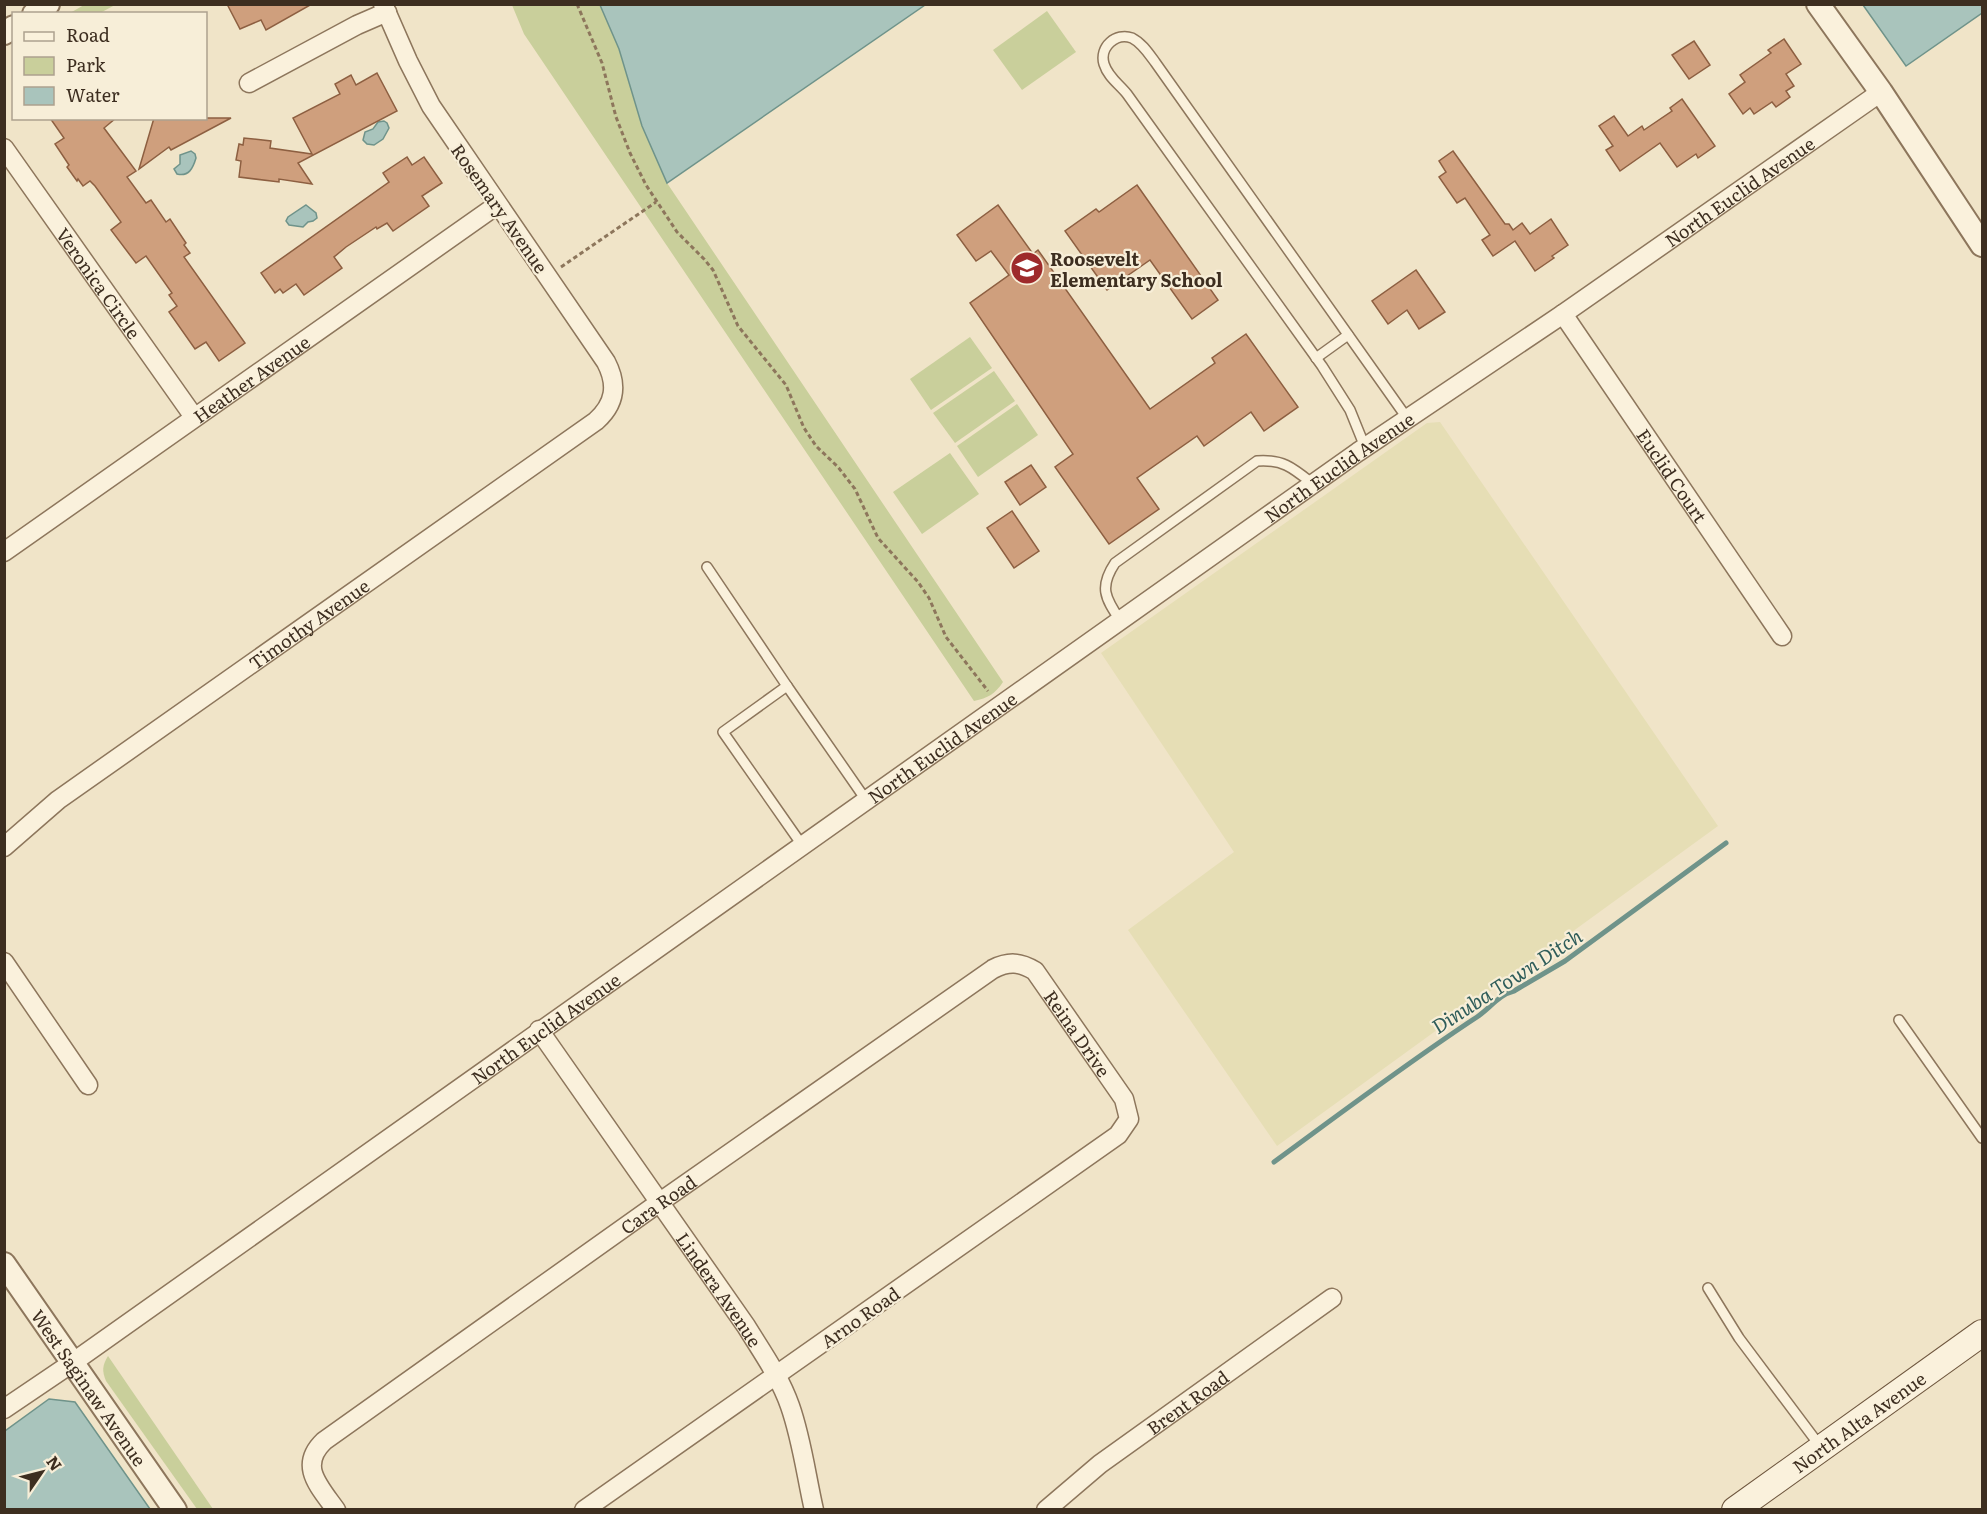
<svg xmlns="http://www.w3.org/2000/svg" width="1987" height="1514" font-family="Literata,serif">
  <rect width="100%" height="100%" fill="#f0e4c8"/>
  <!-- farmland -->
  <polygon fill="#e6deb5" points="1440,422 1718,826 1277,1146 1128,930 1234,852 1101,653 1427,423"/>
  <!-- green -->
  <g fill="#c9cf9b">
    <polygon points="84,5 84,4 115,5 100,13 70,13"/>
    <path d="M512 5H600L619 49 642 126 667 183 1003 682C995 694 988 698 974 701L524 34Z"/>
    <polygon points="1047,11 1076,52 1022,90 993,50"/>
    <polygon points="970,337 992,368 931,410 910,379"/>
    <polygon points="994,371 1015,401 955,443 933,413"/>
    <polygon points="1017,404 1038,435 978,477 957,446"/>
    <polygon points="950,453 979,494 922,534 893,492"/>
    <path d="M108 1356 213 1509H197L106 1381C102 1371 102 1366 108 1356Z"/>
  </g>
  <!-- water -->
  <g fill="#a9c4bc" stroke="#6f938a" stroke-width="1.5">
    <polygon points="600,5 925,5 667,183 642,126 619,49"/>
    <polygon points="1863,5 1982,5 1982,13 1906,66"/>
    <polygon points="384,121 387,123 389,128 383,139 374,145 367,144 363,140 365,132 373,129 378,122"/>
    <path d="M191 151 195 154 196 158C193 168 189 177 177 174L174 169 180 164V155Z"/>
    <polygon points="306,205 316,213 317,218 313,221 308,222 303,227 289,225 286,221 288,217"/>
    <polygon points="49,1399 75,1402 150,1509 5,1509 5,1431"/>
  </g>
  <g fill="none" stroke-linecap="round" stroke-linejoin="round">
    <!-- stream -->
    <path stroke="#6f938a" stroke-width="5" d="M1274 1162C1341 1113 1407 1063 1477 1017 1489 1009 1500 994 1514 991L1565 961 1726 843"/>
  </g>
  <!-- building -->
  <g fill="#cf9f7d" stroke="#8d5f41" stroke-width="1.5">
    <polygon points="227,4 312,4 266,30 261,20 240,29"/>
    <polygon points="1784,39 1801,64 1786,74 1794,86 1786,91 1790,97 1776,107 1772,102 1754,114 1750,108 1743,114 1729,94 1745,82 1740,75 1771,53 1768,50"/>
    <polygon points="1694,41 1710,65 1689,79 1672,55"/>
    <polygon points="377,73 397,111 298,163 312,184 279,179 279,182 239,177 241,161 236,160 239,144 243,145 244,138 271,141 270,148 312,154 293,118 340,94 335,84 351,75 356,85"/>
    <polygon points="1682,99 1715,146 1698,158 1696,154 1677,167 1660,143 1620,171 1606,150 1613,146 1599,126 1614,116 1628,136 1642,126 1644,130 1672,111 1670,108"/>
    <polygon points="50,118 116,118 104,128 136,171 127,177 146,203 151,200 166,222 170,219 186,243 184,245 190,253 184,257 245,343 219,361 206,342 195,349 169,312 177,306 169,295 172,293 146,256 136,263 111,230 121,222 95,186 90,181 83,186 78,179 77,181 67,167 69,165 55,144 64,138"/>
    <polygon points="154,118 231,118 171,150 169,147 139,169"/>
    <polygon points="1453,151 1505,224 1509,224 1513,230 1522,223 1530,234 1551,219 1568,245 1552,256 1554,258 1535,271 1515,241 1493,256 1482,240 1490,235 1465,198 1457,203 1439,177 1446,172 1439,161"/>
    <polygon points="407,157 412,165 424,157 442,183 422,196 429,206 393,231 387,223 377,229 376,227 346,247 334,257 342,268 304,295 296,284 283,293 280,289 275,293 261,273 389,182 383,173"/>
    <polygon points="1137,185 1218,300 1192,319 1150,260 1107,290 1065,231 1096,209 1099,212"/>
    <polygon points="998,205 1033,254 1038,250 1150,409 1215,363 1212,358 1246,334 1298,407 1264,431 1251,412 1204,446 1197,436 1137,478 1159,509 1109,544 1055,467 1073,454 970,303 1009,275 991,251 976,261 957,235"/>
    <polygon points="1416,270 1445,312 1419,329 1407,310 1388,324 1372,301"/>
    <polygon points="1031,465 1046,487 1020,505 1005,482"/>
    <polygon points="1012,511 1039,551 1014,568 987,528"/>
  </g>
  <g fill="none" stroke-linecap="round" stroke-linejoin="round">
    <defs>
      <g id="service">
        <polyline points="1316,358 1348,335"/>
        <path d="M1365 447 1350 410 1322 366 1127 94C1119 84 1108 77 1104 64 1099 47 1116 32 1132 38 1142 43 1149 54 1155 62L1407 418"/>
        <polyline points="707,567 787,686"/>
        <path d="M1120 620C1105 598 1099 587 1115 563L1257 461C1283 459 1293 468 1313 484"/>
        <polyline points="802,845 723,732 787,686 866,800"/>
        <polyline points="1899,1020 1982,1138"/>
        <polyline points="1708,1288 1739,1338 1820,1446"/>
      </g>
      <g id="minor">
        <polyline points="249,83 357,25 387,12"/>
        <path id="s1" d="M4 148 194 417"/>
        <path id="s2" d="M1563 314 1782 636"/>
        <path id="s3" d="M4 552 497 205"/>
        <path id="s4" d="M4 847 58 800 596 421C615 404 618 385 606 362L431 106 408 61 383 4"/>
        <polyline points="4,962 88,1085"/>
        <path id="s5" d="M539 1030 746 1326C762 1352 780 1377 790 1406 802 1440 806 1475 814 1510"/>
        <path id="s6" d="M4 1409 72 1363 1358 452 1563 314 1881 92"/>
        <path id="s7" d="M336 1510C319 1486 298 1466 324 1441L660 1202 993 969C1009 961 1020 962 1035 971L1124 1099 1129 1119 1118 1135 584 1510"/>
        <path id="s8" d="M1046 1510 1100 1464 1332 1298"/>
      </g>
      <g id="tertiary">
        <polyline points="1818,4 1881,92 1982,245"/>
        <polyline points="34,14 48,4"/>
        <polyline points="4,33 14,27"/>
        <path id="s9" d="M4 1264 175 1510"/>
      </g>
      <g id="secondary">
        <path id="s10" d="M1735 1510 1982 1333"/>
      </g>
    </defs>
    <!-- service casing -->
    <use href="#service" stroke="#8d765c" stroke-width="12"/>
    <!-- minor casing -->
    <use href="#minor" stroke="#8d765c" stroke-width="21"/>
    <!-- tertiary casing -->
    <use href="#tertiary" stroke="#8d765c" stroke-width="26"/>
    <!-- secondary casing -->
    <use href="#secondary" stroke="#6f573f" stroke-width="28"/>
    <!-- path -->
    <g stroke="#8d765c" stroke-width="3" stroke-dasharray="4.5 3" stroke-linecap="butt">
      <polyline points="577,4 602,63 616,117 630,153 646,185 677,232 704,259 713,270 738,326 786,385 804,428 816,446 838,467 855,489 878,538 918,582 929,598 946,637 988,691"/>
      <polyline points="561,267 656,202"/>
    </g>
    <!-- service -->
    <use href="#service" stroke="#faf1dc" stroke-width="9"/>
    <!-- minor -->
    <use href="#minor" stroke="#faf1dc" stroke-width="18"/>
    <!-- tertiary -->
    <use href="#tertiary" stroke="#faf1dc" stroke-width="22"/>
    <!-- secondary -->
    <use href="#secondary" stroke="#faf1dc" stroke-width="26"/>
  </g>
  <!-- icons -->
  <defs>
    <symbol id="school-disc" viewBox="-11 -11 22 22"><circle r="9.5" fill="#9e2a2b" stroke="#f7eed8"/><path d="M0-5L7-2L0 1L-7-2ZM-4 1L0 2.5L4 1V4Q0 6-4 4Z" fill="#fff"/></symbol>
  </defs>
  <g fill-rule="evenodd">
    <use href="#school-disc" x="1008" y="249" width="38" height="38"/>
  </g>
  <g text-anchor="middle" dominant-baseline="central" stroke-width="4.5" stroke-linejoin="round" paint-order="stroke">
    <!-- street labels -->
    <g font-size="18" fill="#3d2e20" stroke="#f7eed8">
      <text stroke="none"><textPath href="#s6" startOffset="2120">North Euclid Avenue</textPath></text>
      <text transform="translate(500 208) rotate(55)">Rosemary Avenue</text>
      <text stroke="none"><textPath href="#s1" startOffset="165">Veronica Circle</textPath></text>
      <text stroke="none"><textPath href="#s3" startOffset="302">Heather Avenue</textPath></text>
      <text stroke="none"><textPath href="#s6" startOffset="1634">North Euclid Avenue</textPath></text>
      <text stroke="none"><textPath href="#s2" startOffset="195">Euclid Court</textPath></text>
      <text stroke="none"><textPath href="#s4" startOffset="378">Timothy Avenue</textPath></text>
      <text stroke="none"><textPath href="#s6" startOffset="1148">North Euclid Avenue</textPath></text>
      <text stroke="none"><textPath href="#s6" startOffset="662">North Euclid Avenue</textPath></text>
      <text stroke="none"><textPath href="#s7" startOffset="1018">Reina Drive</textPath></text>
      <text stroke="none"><textPath href="#s7" startOffset="489">Cara Road</textPath></text>
      <text stroke="none"><textPath href="#s5" startOffset="316">Lindera Avenue</textPath></text>
      <text transform="translate(860 1317) rotate(-35)">Arno Road</text>
      <text stroke="none"><textPath href="#s9" startOffset="150">West Saginaw Avenue</textPath></text>
      <text stroke="none"><textPath href="#s8" startOffset="178">Brent Road</textPath></text>
      <text stroke="none"><textPath href="#s10" startOffset="152">North Alta Avenue</textPath></text>
    </g>
    <!-- poi labels -->
    <g font-size="18" font-weight="bold" fill="#3d2e20" stroke="#f7eed8" text-anchor="start">
      <text x="1050" y="258">Roosevelt<tspan x="1050" dy="21">Elementary School</tspan></text>
    </g>
    <!-- water labels -->
    <g font-size="20" font-style="italic" fill="#2f5d5a" stroke="#f7eed8">
      <text transform="translate(1506 980) rotate(-33)">Dinuba Town Ditch</text>
    </g>
  </g>
  <!-- border -->
  <rect width="1987" height="1514" fill="none" stroke="#3d2e20" stroke-width="12"/>
  <!-- legend -->
  <rect x="12" y="12" width="195" height="108" fill="#f7eed8" stroke="#ada18e" stroke-width="1.5"/>
  <rect x="24" y="32" width="30" height="9" fill="#faf1dc" stroke="#ada18e" stroke-width="1.5"/>
  <text x="66" y="42" font-size="18" fill="#3d2e20">Road</text>
  <rect x="24" y="57" width="30" height="18" fill="#c9cf9b" stroke="#ada18e" stroke-width="1.5"/>
  <text x="66" y="72" font-size="18" fill="#3d2e20">Park</text>
  <rect x="24" y="87" width="30" height="18" fill="#a9c4bc" stroke="#ada18e" stroke-width="1.5"/>
  <text x="66" y="102" font-size="18" fill="#3d2e20">Water</text>
  <!-- north arrow -->
  <g transform="translate(42 1472) rotate(55)" stroke="#f7eed8" stroke-width="4.5" paint-order="stroke">
  <path d="M0-4.5L10 22L0 15L-10 22Z" fill="#3d2e20"/>
  <text y="-9" font-size="16" font-weight="bold" text-anchor="middle" fill="#3d2e20">N</text>
  </g>
</svg>
